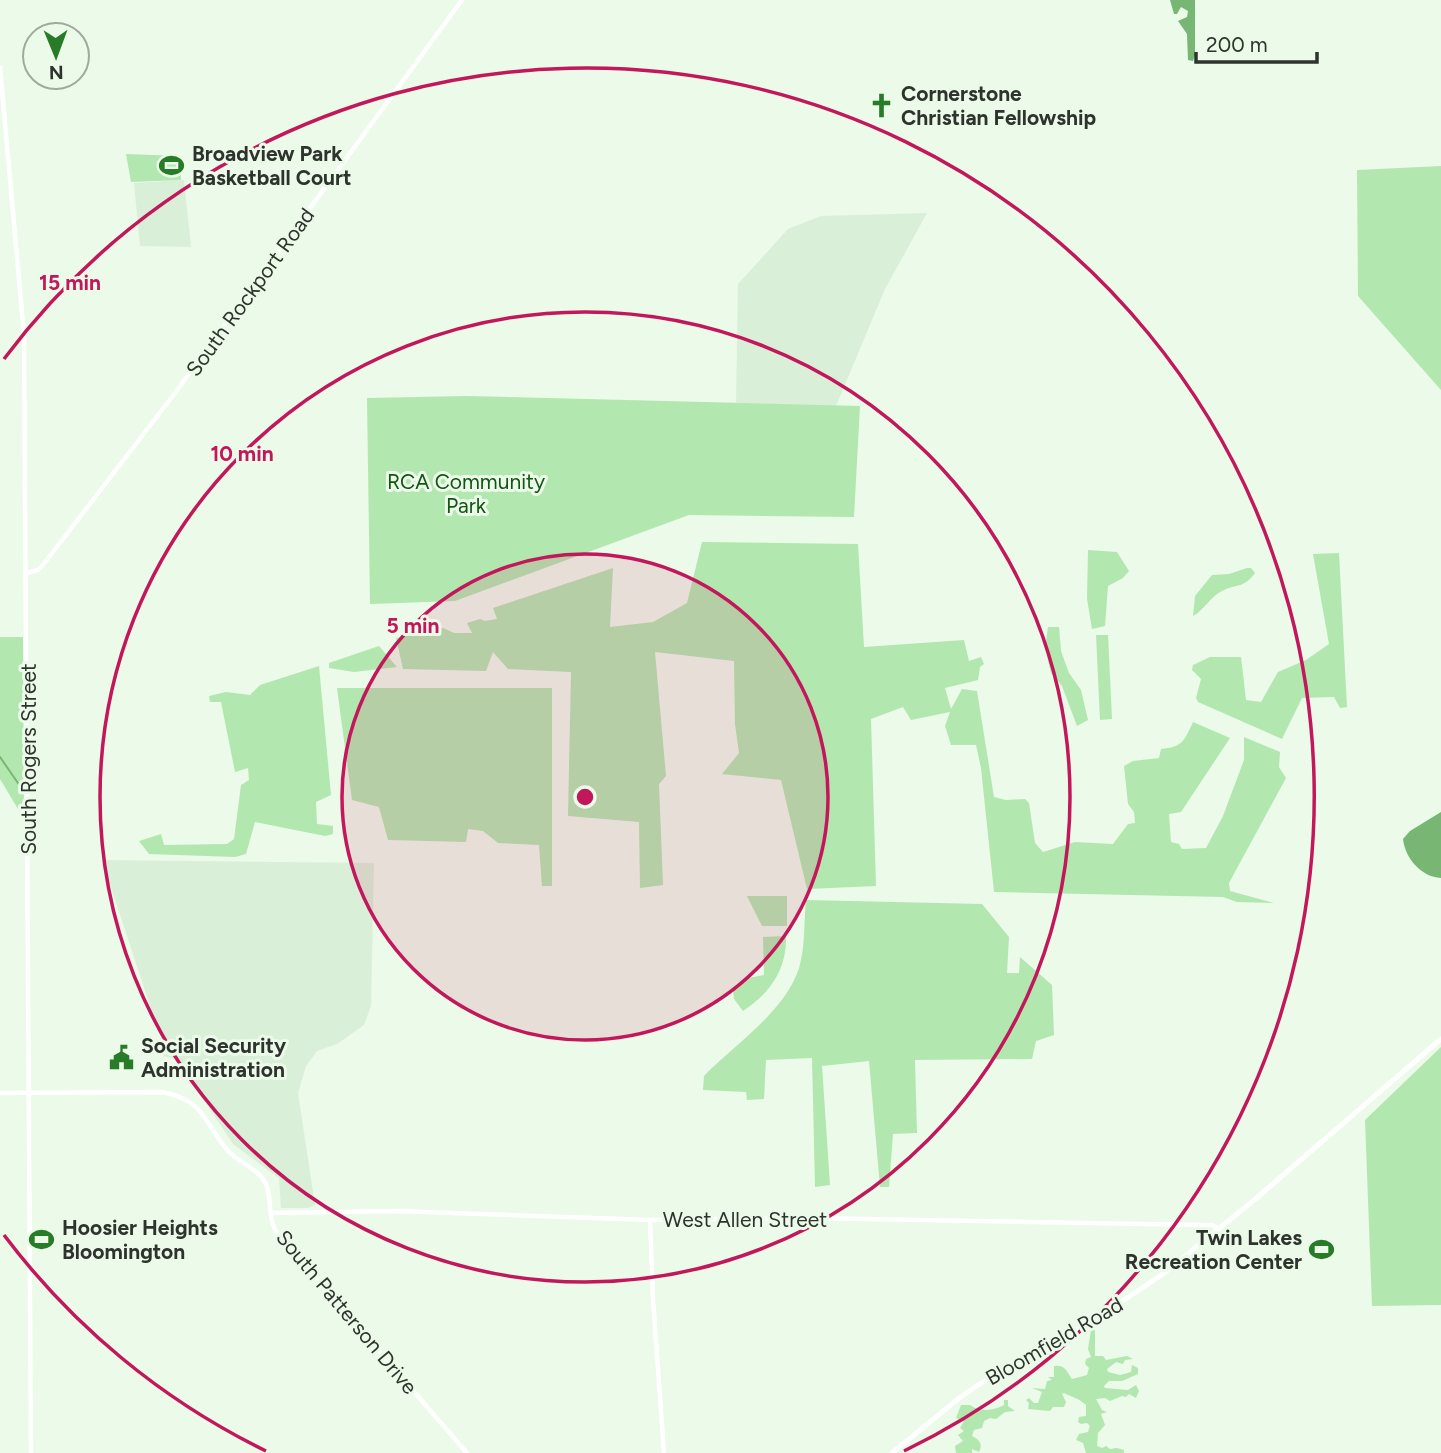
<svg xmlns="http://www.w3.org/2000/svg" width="1441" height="1453" font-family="Figtree,sans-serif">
  <rect width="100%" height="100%" fill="#ebfae9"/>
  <!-- built -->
  <g fill="#daefd8">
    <polygon points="184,180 191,247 140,246 134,183"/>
    <polygon points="927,213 885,289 836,406 736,403 738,284 788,229 821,216"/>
    <polygon points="102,860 374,863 371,1006 364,1025 337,1044 317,1051 306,1066 298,1093 315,1205 308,1208 281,1208 279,1178 233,1144 177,1059 163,1056 156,1049 163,1034 152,1012"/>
  </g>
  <!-- green -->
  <g fill="#b3e7b0">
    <polygon points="126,154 180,156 181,180 131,182"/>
    <polygon points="1441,166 1441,390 1358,296 1357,170"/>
    <polygon points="466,396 860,406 854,517 689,515 455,601 370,604 367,398"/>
    <path d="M702 542 858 544 864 647 964 640 969 661 981 657 984 664 980 667 978 680 945 688 951 709 962 689 977 691 994 797 1006 800 1025 799 1029 803 1035 843 1043 852 1075 842 1113 844 1128 824 1135 823 1134 812 1128 804 1124 766 1133 761 1159 758 1161 749C1183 747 1184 741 1193 722L1230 738 1181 812 1169 814 1171 842 1179 844 1182 849 1206 848 1223 816 1244 760V737L1280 752 1279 767 1286 778 1229 883 1230 891 1274 903 1237 902 1223 897 994 892 981 768 976 745H951L945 726 950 712 911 720 903 707 871 719 876 886 807 889 781 780 722 774 739 753 735 724 734 661 655 652 666 776 659 784 663 885 640 888 639 822 568 816 571 672 508 669 493 652 486 671 403 669 396 638 443 628 454 633H472L467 623 480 619 485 621 497 619 493 608 613 568 610 627 653 622 687 603Z"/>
    <polygon points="1088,550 1117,552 1129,571 1123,578 1108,586 1105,626 1092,629 1087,599"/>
    <polygon points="1339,553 1347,707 1340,708 1334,697 1302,698 1282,739 1198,702 1196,698 1201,679 1192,670 1193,665 1210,657 1241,657 1246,700 1261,702 1278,672 1306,660 1329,644 1313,554"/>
    <path d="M1247 568H1251L1255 573C1243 589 1238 583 1222 591 1211 596 1204 610 1193 616L1195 596 1212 575 1229 574Z"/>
    <polygon points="1048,627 1059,627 1061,651 1069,673 1081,690 1088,720 1077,726 1062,686 1051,673 1045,648"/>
    <polygon points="1096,635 1108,635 1112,719 1100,720"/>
    <polygon points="0,637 23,637 24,819 0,779"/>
    <polygon points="379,646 397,667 354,672 329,668 329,663"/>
    <polygon points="319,666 331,795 316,802 317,824 333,826 333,834 325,836 255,822 246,854 235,857 149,854 139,841 161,834 164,845 227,844 234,839 241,785 249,780 248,768 235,772 221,702 210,702 209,696 226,692 250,695 260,685"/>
    <polygon points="337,688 552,688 552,886 542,886 539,845 498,843 483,831 468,829 466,842 388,840 379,807 352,800"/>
    <polygon points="747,896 787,896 787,926 762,926"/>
    <path d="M806 900 982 904 1009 937 1007 973H1019L1020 957 1052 985 1054 1035 1036 1041 1032 1059 915 1060 917 1133 893 1134 889 1187H880L869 1061 822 1066 830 1185 815 1187 812 1058 766 1060 764 1099 747 1100 746 1092 703 1090 704 1076C736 1043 792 1007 801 960 805 941 804 920 806 900Z"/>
    <path d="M786 936C787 970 770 993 743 1011L734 999 733 990 740 986 743 979 764 975 763 937Z"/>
    <polygon points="1441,1047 1441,1305 1372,1306 1365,1120"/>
    <path d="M1091 1330H1095V1356H1103L1106 1360 1127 1356 1133 1359 1125 1360 1123 1364 1116 1362 1107 1369 1108 1372 1120 1375 1131 1372 1132 1365 1138 1368V1374L1122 1381H1109L1104 1386 1105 1388 1128 1390 1136 1385 1139 1391 1136 1398 1129 1394 1126 1397 1122 1396 1110 1401 1105 1398 1096 1399 1102 1410 1107 1412 1101 1414 1105 1425 1098 1433 1097 1446 1102 1448 1106 1446 1110 1449 1117 1448 1124 1450V1453H1086L1083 1443 1076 1440 1079 1434 1088 1432 1090 1426 1087 1423 1081 1424 1078 1422 1079 1417 1086 1416V1405C1080 1399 1072 1397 1064 1393L1062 1394 1066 1402 1064 1407H1053L1050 1411 1028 1409 1029 1403 1026 1400 1029 1398 1034 1403H1038L1042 1392 1032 1388 1045 1389 1047 1381 1052 1380 1048 1377H1054V1366C1065 1364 1067 1372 1072 1379L1087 1375 1089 1368 1085 1364 1086 1359 1091 1357 1088 1349Z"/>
    <path d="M1004 1400H1008V1406L1015 1411 1005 1412 996 1419 990 1418 984 1421 982 1428 974 1430 972 1436C980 1440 983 1444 979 1452L972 1449V1453H956L955 1446 963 1441 958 1435 964 1431 960 1428 964 1421 956 1418 961 1405H970C979 1412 994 1411 1004 1405Z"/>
  </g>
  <!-- water -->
  <g fill="#77b673">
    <polygon points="1170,0 1195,0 1195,55 1193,61 1188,60 1187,34 1178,21 1187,17 1188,11 1181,7 1177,14 1174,14"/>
    <path d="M1441 812V878C1421 877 1405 858 1403 839L1410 831Z"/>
  </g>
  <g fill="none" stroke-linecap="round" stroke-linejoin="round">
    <!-- stream -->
    <polyline stroke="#77b673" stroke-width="2" points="0,757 20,786 20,793"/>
    <!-- secondary -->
    <g stroke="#fff" stroke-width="4.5">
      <polyline points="0,67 24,335 31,1453"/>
      <polyline points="27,573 38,570 43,565 175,393 462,0"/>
      <path d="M0 1093 162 1092C206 1100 204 1124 229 1152 240 1163 259 1169 266 1184 272 1198 268 1214 274 1227 276 1234 282 1240 287 1245L467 1453"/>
      <polyline points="271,1213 396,1211 650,1220 809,1218 1203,1225 1212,1225 1219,1229"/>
      <polyline points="650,1220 653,1299 664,1453"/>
    </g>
    <!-- primary -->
    <polyline stroke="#fff" stroke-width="5" points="892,1453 958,1399 978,1385 1097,1318 1163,1274 1253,1201 1441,1039"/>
  </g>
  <!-- distance rings -->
  <circle cx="585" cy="797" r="243" fill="#c2185b" fill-opacity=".12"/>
  <g fill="none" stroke="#c2185b" stroke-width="3.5">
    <circle cx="585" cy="797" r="243"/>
    <circle cx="585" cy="797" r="485"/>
    <path d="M266 1451A728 728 0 0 1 4 1235M4 359A728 728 0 1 1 904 1451"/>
  </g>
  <!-- icons -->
  <defs>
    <symbol id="church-bare" viewBox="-9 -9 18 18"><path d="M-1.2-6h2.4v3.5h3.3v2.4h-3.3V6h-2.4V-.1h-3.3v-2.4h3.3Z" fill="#287c27" stroke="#ebfae9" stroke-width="2.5" paint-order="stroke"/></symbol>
    <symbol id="stadium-bare" viewBox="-9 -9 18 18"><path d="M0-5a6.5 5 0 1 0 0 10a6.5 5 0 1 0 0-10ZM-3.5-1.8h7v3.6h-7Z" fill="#287c27" stroke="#ebfae9" stroke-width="2.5" paint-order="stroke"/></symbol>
    <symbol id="civic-bare" viewBox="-9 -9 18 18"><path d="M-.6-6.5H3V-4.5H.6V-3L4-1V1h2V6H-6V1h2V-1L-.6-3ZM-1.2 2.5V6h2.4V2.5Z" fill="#287c27" stroke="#ebfae9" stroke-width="2.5" paint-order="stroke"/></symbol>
  </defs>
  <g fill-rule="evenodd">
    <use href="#church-bare" x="864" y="88" width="35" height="35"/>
    <use href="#stadium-bare" x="154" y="148" width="35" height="35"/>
    <use href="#civic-bare" x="104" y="1040" width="35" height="35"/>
    <use href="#stadium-bare" x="24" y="1222" width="35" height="35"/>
    <use href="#stadium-bare" x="1304" y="1232" width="35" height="35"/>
  </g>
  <g text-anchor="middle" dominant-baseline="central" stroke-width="6" stroke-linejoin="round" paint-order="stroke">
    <!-- poi labels -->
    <g font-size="21" font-weight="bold" fill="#2e332d" stroke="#ebfae9" text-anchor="start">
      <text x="901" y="93">Cornerstone<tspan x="901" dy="24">Christian Fellowship</tspan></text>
      <text x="192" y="153">Broadview Park<tspan x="192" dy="24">Basketball Court</tspan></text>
      <text x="141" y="1045">Social Security<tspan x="141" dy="24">Administration</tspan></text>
      <text x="62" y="1227">Hoosier Heights<tspan x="62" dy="24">Bloomington</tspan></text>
      <text x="1302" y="1237" text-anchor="end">Twin Lakes<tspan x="1302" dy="24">Recreation Center</tspan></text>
    </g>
    <!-- street labels -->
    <g font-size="21" fill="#2e332d" stroke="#ebfae9">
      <text transform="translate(250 292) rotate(-54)">South Rockport Road</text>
      <text transform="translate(28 759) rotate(-90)">South Rogers Street</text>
      <text x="745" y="1219">West Allen Street</text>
      <text transform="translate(347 1312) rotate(50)">South Patterson Drive</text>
      <text transform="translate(1054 1341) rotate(-30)">Bloomfield Road</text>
    </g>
    <!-- park labels -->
    <g font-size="21" fill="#135513" stroke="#ebfae9">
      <text x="466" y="481">RCA Community<tspan x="466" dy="24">Park</tspan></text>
    </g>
  </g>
  <circle cx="585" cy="797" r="10" fill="#c2185b" stroke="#ebfae9" stroke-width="3.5"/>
  <g font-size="21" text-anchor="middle" font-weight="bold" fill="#c2185b" stroke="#ebfae9" stroke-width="6" stroke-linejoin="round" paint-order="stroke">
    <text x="70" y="290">15 min</text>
    <text x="242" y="461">10 min</text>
    <text x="413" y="633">5 min</text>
  </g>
  <!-- north arrow -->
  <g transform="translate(56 56) rotate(179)"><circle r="33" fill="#ebfae9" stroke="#9faa9e" stroke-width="2"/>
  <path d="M0-5L12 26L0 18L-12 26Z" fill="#287c27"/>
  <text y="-10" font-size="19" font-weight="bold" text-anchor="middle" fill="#2e332d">N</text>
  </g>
  <!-- scale -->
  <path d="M1196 52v10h121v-10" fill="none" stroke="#2e332d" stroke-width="3.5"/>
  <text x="1206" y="52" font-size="21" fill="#2e332d" stroke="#ebfae9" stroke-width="5" paint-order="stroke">200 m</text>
</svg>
